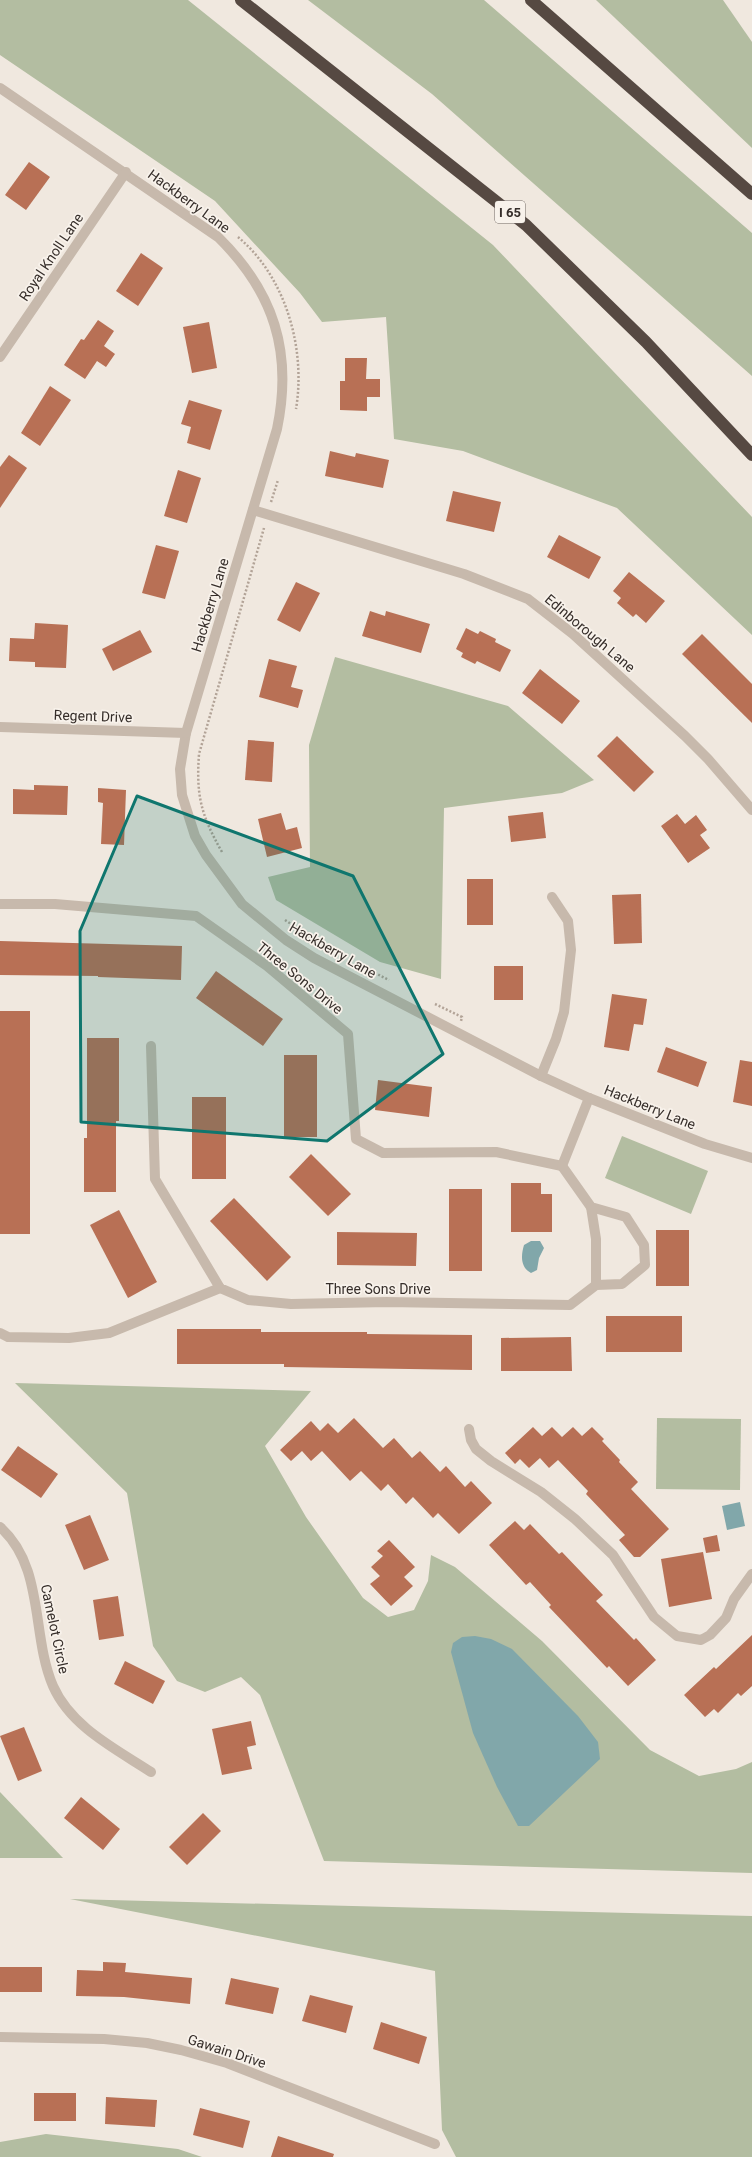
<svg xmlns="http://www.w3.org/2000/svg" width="752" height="2157" font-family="Roboto,sans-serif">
  <rect width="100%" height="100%" fill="#f0e8df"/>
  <!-- green -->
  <g fill="#b3bda1">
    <polygon points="0,0 188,0 493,245 752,517 752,635 617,508 463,451 394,439 386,317 322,322 300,293 215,201 0,55"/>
    <polygon points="308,0 484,0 752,233 752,376 432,94"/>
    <polygon points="596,0 723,0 752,42 752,148"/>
    <polygon points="335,657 508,706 594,780 562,793 444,808 441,979 380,962 276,900 268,877 310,867 309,745"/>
    <polygon points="622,1136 708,1171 691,1214 605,1178"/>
    <polygon points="15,1383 311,1391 265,1446 306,1517 363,1598 388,1617 414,1610 428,1581 431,1555 455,1567 542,1641 650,1750 699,1776 736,1769 752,1762 752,1873 324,1861 260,1695 241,1677 205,1692 177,1681 153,1646 127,1493"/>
    <polygon points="657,1418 741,1419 740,1490 656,1489"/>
    <polygon points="0,1792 63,1858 0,1858"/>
    <polygon points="70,1899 752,1916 752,2157 456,2157 442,2130 435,1971"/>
    <polygon points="46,2134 178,2149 202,2157 0,2157 0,2142"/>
  </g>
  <!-- water -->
  <g fill="#81a7aa">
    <path d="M531 1241H540L544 1248 539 1258 537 1270 531 1273C520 1267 521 1255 524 1245Z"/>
    <polygon points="740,1502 745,1526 727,1530 722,1506"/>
    <polygon points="475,1636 491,1639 512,1649 578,1716 598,1742 600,1759 529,1826 518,1826 497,1787 473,1733 451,1652 453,1643 462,1637"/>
  </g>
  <!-- building -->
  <g fill="#b87055">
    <polygon points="29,162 50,177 26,210 5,195"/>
    <polygon points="141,253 163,268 138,306 116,291"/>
    <polygon points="98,320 114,331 104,346 115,354 106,367 97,361 85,379 64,365 81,339 84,340"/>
    <polygon points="209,322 217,368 192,373 183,327"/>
    <polygon points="345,358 367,358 366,379 380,379 380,397 367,397 367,411 340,410 340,381 345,381"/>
    <polygon points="50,386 71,400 40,446 21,433"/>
    <polygon points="189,400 222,410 210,450 187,443 191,427 181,424"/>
    <polygon points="330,451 355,457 356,453 389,460 383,488 325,476"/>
    <polygon points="9,455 27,468 0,508 0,467"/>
    <polygon points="178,470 201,478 187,523 164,516"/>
    <polygon points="453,491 501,502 494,532 446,521"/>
    <polygon points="559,535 601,557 589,579 547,557"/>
    <polygon points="156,545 179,551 165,599 142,593"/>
    <polygon points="629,572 665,601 646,623 636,614 633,617 617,603 621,598 613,591"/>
    <polygon points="296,582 320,593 300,632 277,620"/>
    <polygon points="370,611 385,616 386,611 430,624 421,653 362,636"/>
    <polygon points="35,623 68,625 66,668 35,667 35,662 9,661 10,638 34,639"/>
    <polygon points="466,628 478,634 480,631 496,639 495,642 511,650 500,672 477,661 475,664 461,657 463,653 456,649"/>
    <polygon points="140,630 152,652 113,671 102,649"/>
    <polygon points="702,634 752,684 752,723 682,654"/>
    <polygon points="269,659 297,666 291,687 303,690 298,708 259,697"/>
    <polygon points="540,669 580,701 562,724 522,693"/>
    <polygon points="617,736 654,772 634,792 597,756"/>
    <polygon points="248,740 274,742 272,782 245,780"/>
    <polygon points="34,785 68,786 67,815 13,814 13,789 34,790"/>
    <polygon points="98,788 126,790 124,845 101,844 103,803 98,802"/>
    <polygon points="543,812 546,838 511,842 508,816"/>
    <polygon points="281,813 286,830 297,827 302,848 267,857 258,819"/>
    <polygon points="677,814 685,824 696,815 707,830 700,835 710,848 688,863 661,826"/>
    <rect x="467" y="879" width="26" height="46"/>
    <polygon points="641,894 642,943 614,944 612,895"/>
    <polygon points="0,941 182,946 181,980 98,977 98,976 0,975"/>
    <rect x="494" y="966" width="29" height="34"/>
    <polygon points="216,971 283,1019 263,1046 196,998"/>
    <polygon points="612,994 647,999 643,1025 634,1024 629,1051 604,1047"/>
    <rect x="0" y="1011" width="30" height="223"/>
    <polygon points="87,1038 119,1038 119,1121 116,1121 116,1192 84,1192 84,1138 87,1138"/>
    <polygon points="666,1047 707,1062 698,1087 657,1072"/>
    <rect x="284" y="1055" width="33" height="82"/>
    <polygon points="740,1060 752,1062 752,1106 733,1102"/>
    <polygon points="378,1080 432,1087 429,1117 375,1110"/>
    <rect x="192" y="1097" width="34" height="82"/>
    <polygon points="311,1154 351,1194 328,1216 289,1177"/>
    <polygon points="511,1183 541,1183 541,1194 552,1194 552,1232 511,1232"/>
    <rect x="449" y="1189" width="33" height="82"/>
    <polygon points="234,1198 291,1257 267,1281 210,1221"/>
    <polygon points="119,1210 157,1282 128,1298 90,1225"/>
    <rect x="656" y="1230" width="33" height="56"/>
    <polygon points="337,1232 417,1233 416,1266 337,1265"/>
    <rect x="606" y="1316" width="76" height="36"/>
    <polygon points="177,1329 261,1329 261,1332 367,1332 367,1334 472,1335 472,1370 284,1367 284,1364 177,1364"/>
    <polygon points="571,1337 572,1371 501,1371 501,1338"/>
    <polygon points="354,1418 383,1448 394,1438 412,1458 420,1451 440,1472 446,1466 465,1487 471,1481 492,1503 459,1534 438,1513 433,1518 413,1497 406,1504 388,1484 381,1491 361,1471 350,1481 322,1451 311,1461 302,1451 291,1461 280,1450 311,1421 320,1431 328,1423 338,1433"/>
    <polygon points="533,1427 542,1436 552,1427 562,1437 573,1427 582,1436 592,1427 604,1439 602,1441 620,1460 619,1462 638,1482 631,1489 669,1529 640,1557 634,1557 619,1540 625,1535 586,1494 588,1491 558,1460 549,1468 540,1458 529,1468 520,1459 515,1464 505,1453"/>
    <polygon points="18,1446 58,1474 41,1498 1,1470"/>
    <polygon points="90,1515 109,1560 84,1570 65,1525"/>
    <polygon points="515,1521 524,1530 530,1524 559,1554 562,1552 603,1595 596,1601 634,1640 636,1638 656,1660 628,1686 609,1666 607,1668 549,1607 551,1605 530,1582 526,1585 489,1545"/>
    <polygon points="717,1535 720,1551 706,1553 703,1538"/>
    <polygon points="389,1540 415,1567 404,1577 413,1586 391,1606 370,1584 380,1576 371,1567 383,1556 377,1551"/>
    <polygon points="703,1552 712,1599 669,1607 661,1559"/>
    <polygon points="118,1596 124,1636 99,1640 93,1600"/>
    <polygon points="752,1635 752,1686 741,1696 738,1693 718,1713 714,1709 705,1717 684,1695 714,1667 716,1669"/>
    <polygon points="125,1661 165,1681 153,1704 114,1684"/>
    <polygon points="251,1721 256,1745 247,1747 252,1769 222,1775 212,1729"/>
    <polygon points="24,1727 42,1771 18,1781 0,1736"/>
    <polygon points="81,1797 120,1829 103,1850 64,1818"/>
    <polygon points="203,1813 221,1831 187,1865 169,1847"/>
    <polygon points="103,1962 126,1963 125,1972 192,1978 190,2004 124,1997 76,1996 77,1970 103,1971"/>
    <rect x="0" y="1967" width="42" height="25"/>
    <polygon points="231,1978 279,1988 273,2014 225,2004"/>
    <polygon points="310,1995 353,2006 346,2033 302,2021"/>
    <polygon points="381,2022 427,2037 419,2064 373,2049"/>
    <rect x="34" y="2093" width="42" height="28"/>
    <polygon points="106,2097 157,2100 155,2127 105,2124"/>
    <polygon points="200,2108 250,2121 243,2148 193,2135"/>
    <polygon points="278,2136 334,2154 333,2157 271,2157"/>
  </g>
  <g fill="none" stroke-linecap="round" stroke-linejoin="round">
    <!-- path -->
    <g stroke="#b2a397" stroke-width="2.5" stroke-dasharray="2 2" stroke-linecap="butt">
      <path d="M238 237C286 277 306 349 296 409"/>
      <polyline points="271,502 278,480"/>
      <path d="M222 852C201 815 196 796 199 754L264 528"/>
      <polyline points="285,920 329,949"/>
      <polyline points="371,971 389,980"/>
      <polyline points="435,1004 462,1017 461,1021"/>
    </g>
    <!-- lane -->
    <g stroke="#c7b9ac" stroke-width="10">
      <polyline points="0,904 55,904 196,916 267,966 348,1034 356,1139 383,1153 496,1152 562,1166 589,1098"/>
      <polyline points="151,1046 155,1179 220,1288 248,1300 291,1304 387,1302 570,1305 596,1285 622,1284 645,1265 644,1245 626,1217 591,1207 562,1166"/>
      <polyline points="591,1207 596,1239 596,1285"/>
      <polyline points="0,1333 8,1337 69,1338 109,1333 220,1288"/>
    </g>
    <!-- street -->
    <g stroke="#c7b9ac" stroke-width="10">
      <path d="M0 88 218 237C274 292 293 352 277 429L186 733 180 769 182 795 195 836 206 855 242 904 286 940 314 958 541 1076 589 1098 705 1144 752 1158"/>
      <polyline points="0,357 126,172"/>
      <polyline points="253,510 464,574 528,599 573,634 685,736 708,759 752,810"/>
      <polyline points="0,727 186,733"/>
      <polyline points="541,1076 556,1039 564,1012 571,950 568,921 552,897"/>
      <polyline points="469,1429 471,1440 476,1449 491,1461 541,1492 575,1519 613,1555 654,1617 677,1636 701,1640 710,1635 726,1618 734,1599 752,1574"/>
      <path d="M0 1527C45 1567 31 1635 53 1686 71 1727 116 1749 151 1772"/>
      <polyline points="0,2037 104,2039 147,2043 181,2050 227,2063 435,2144"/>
    </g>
    <!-- highway -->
    <g stroke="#564942" stroke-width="12">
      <polyline points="241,0 526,225 646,342 752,455"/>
      <polyline points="531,0 752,194"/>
    </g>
  </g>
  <!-- marked area -->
  <path fill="#0f766e" fill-opacity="0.2" stroke="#0f766e" stroke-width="3" stroke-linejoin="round" d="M137 796 353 876 443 1054 327 1141 81 1122 80 931Z"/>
  <g text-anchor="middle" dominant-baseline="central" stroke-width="3.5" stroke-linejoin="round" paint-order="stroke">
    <!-- shield labels -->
    <rect fill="#f8f2eb" stroke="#706964" stroke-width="1" x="495" y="201" width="30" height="22" rx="3"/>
    <g font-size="13" font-weight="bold" fill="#362e2a">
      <text x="510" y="212">I 65</text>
    </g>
    <!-- street labels -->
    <g font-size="14" fill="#362e2a" stroke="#f8f2eb">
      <text transform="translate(189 201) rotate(36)">Hackberry Lane</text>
      <text transform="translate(51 257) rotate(-56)">Royal Knoll Lane</text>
      <text transform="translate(210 605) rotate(-73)">Hackberry Lane</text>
      <text transform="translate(590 633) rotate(40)">Edinborough Lane</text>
      <text transform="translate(93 716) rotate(2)">Regent Drive</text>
      <text transform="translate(333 950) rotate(30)">Hackberry Lane</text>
      <text transform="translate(300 978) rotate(39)">Three Sons Drive</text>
      <text transform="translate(650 1107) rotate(22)">Hackberry Lane</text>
      <text x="378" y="1289">Three Sons Drive</text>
      <text transform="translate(55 1629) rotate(78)">Camelot Circle</text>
      <text transform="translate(227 2051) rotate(18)">Gawain Drive</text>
    </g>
  </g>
</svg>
